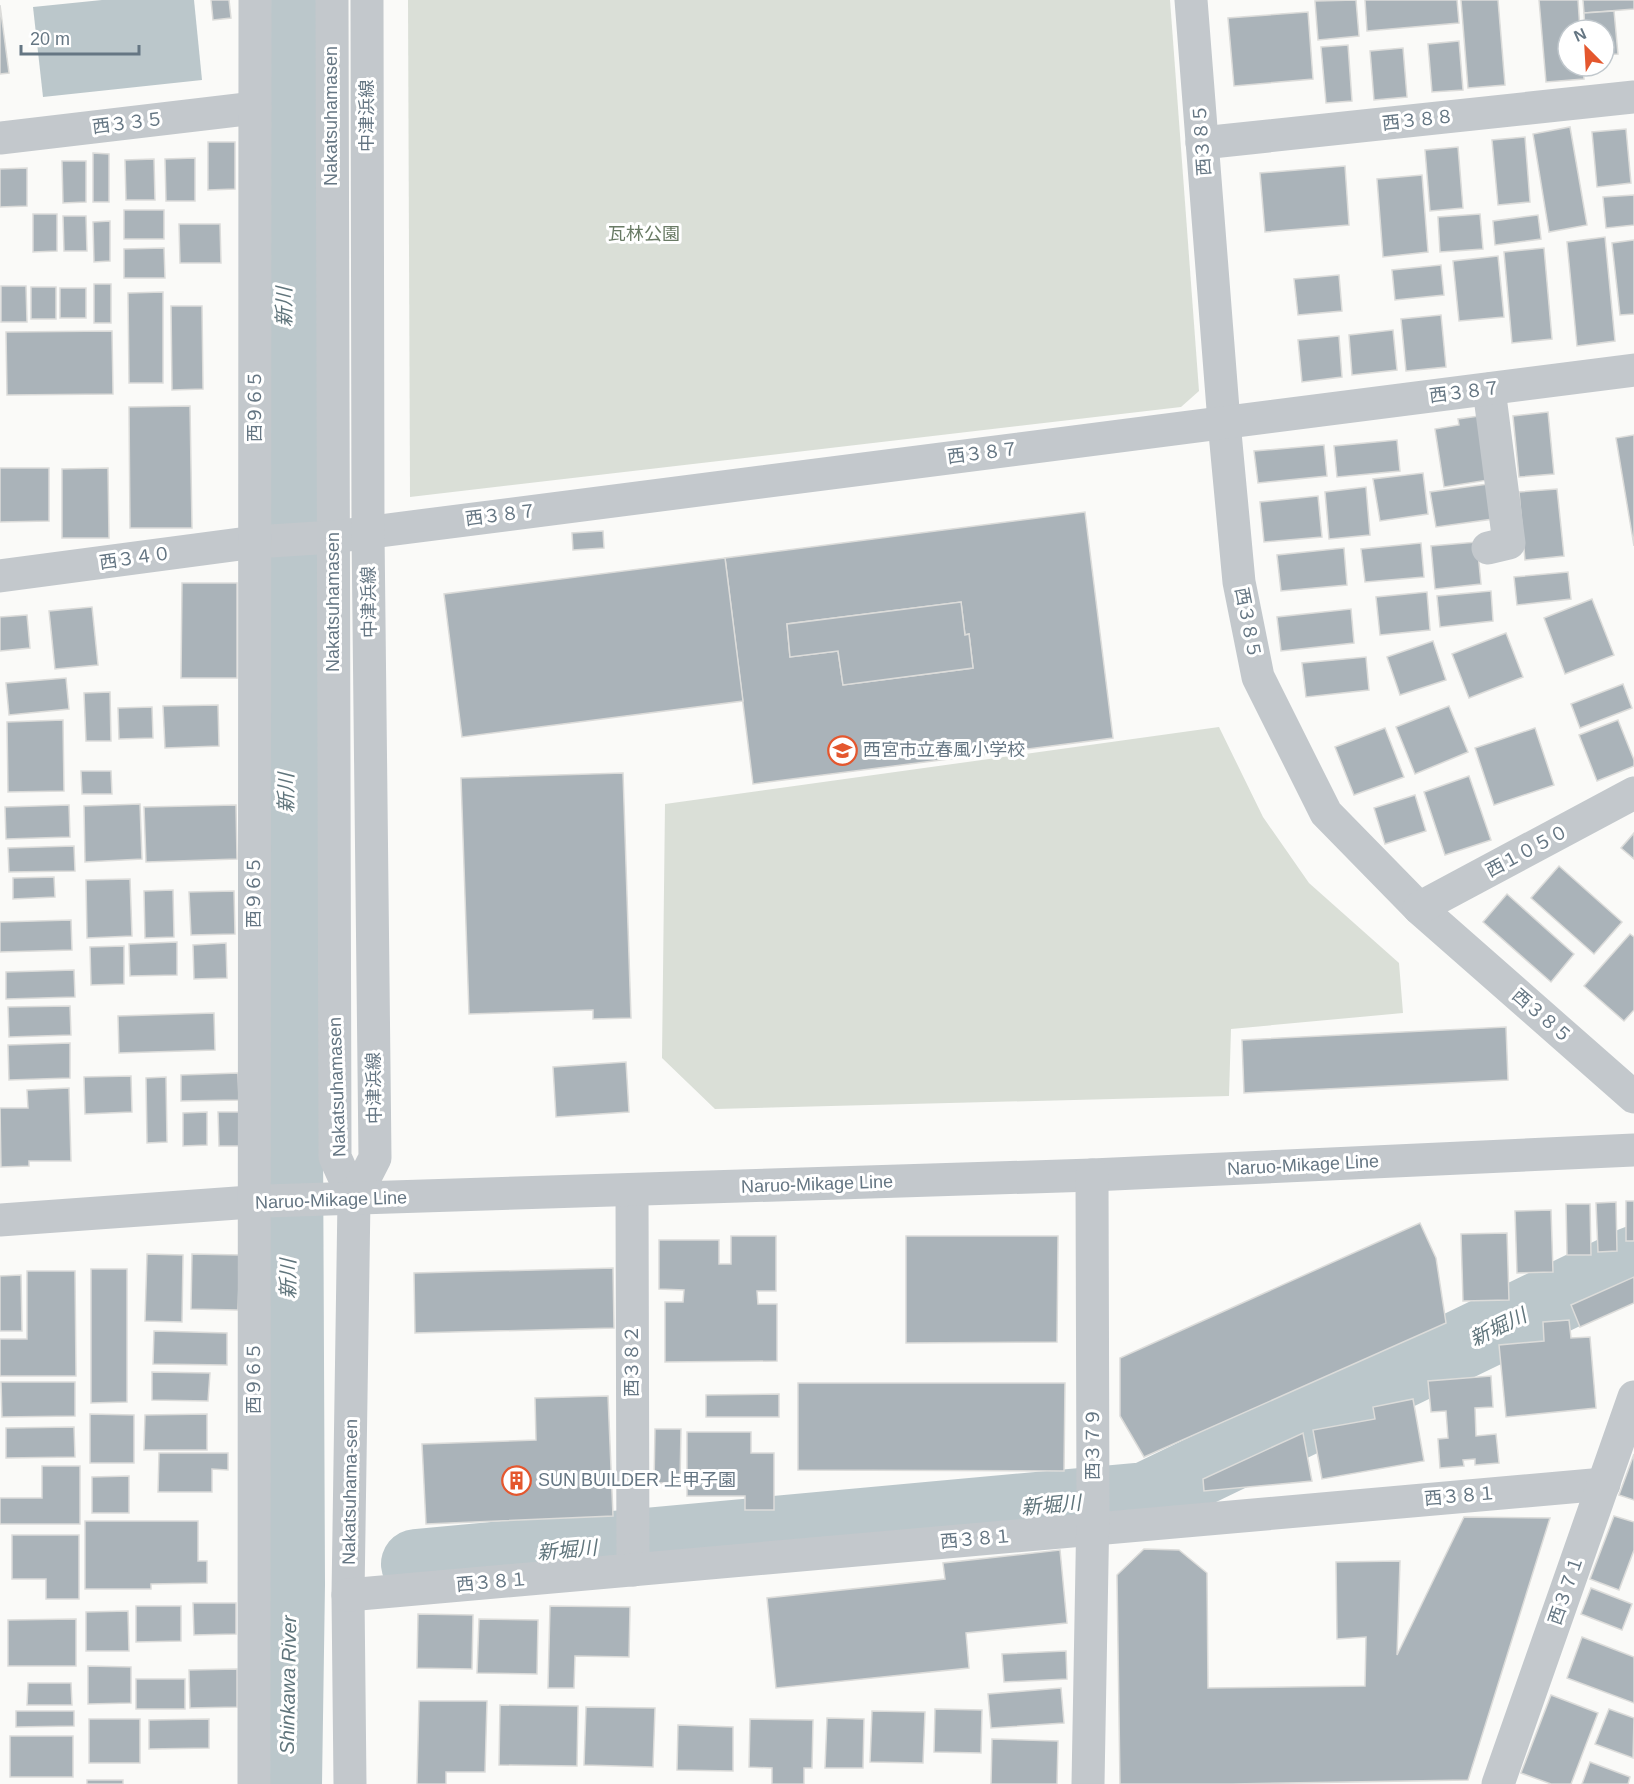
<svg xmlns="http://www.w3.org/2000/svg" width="1634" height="1784" font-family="Arial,'Noto Sans JP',sans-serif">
  <rect width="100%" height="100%" fill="#fafaf8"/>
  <!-- green -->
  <g fill="#dadfd7">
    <polygon points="408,0 1170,0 1199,391 1181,407 410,497"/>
    <polygon points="1219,727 1263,817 1309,883 1399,963 1403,1013 1231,1029 1229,1096 715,1109 662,1058 665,804"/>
  </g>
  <!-- water -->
  <polygon fill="#bbc7cb" points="102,0 194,0 202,80 43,97 33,7"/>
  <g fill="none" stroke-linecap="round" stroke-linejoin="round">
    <!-- river -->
    <g stroke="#bbc7cb" stroke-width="70">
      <polyline points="283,0 290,1585 287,1784"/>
      <polyline points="416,1564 1146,1497 1634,1261"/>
    </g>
  </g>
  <!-- building -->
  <g fill="#aab3b9" stroke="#dcdcda" stroke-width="1.5" fill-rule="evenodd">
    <polygon points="211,0 229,0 231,18 213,20"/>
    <polygon points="1356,0 1359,36 1318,40 1315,1"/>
    <polygon points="1365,0 1457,0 1459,23 1367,31"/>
    <polygon points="1461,0 1498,0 1505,85 1468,88"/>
    <polygon points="1539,0 1578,0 1580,30 1568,30 1568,66 1583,66 1584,79 1546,82"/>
    <polygon points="1583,0 1634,0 1634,9 1584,13"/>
    <polygon points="0,5 9,73 0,74"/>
    <polygon points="1614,11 1618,54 1604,55 1604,30 1585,30 1584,13"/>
    <polygon points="1308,12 1313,79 1234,86 1228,18"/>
    <polygon points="1459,41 1463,90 1432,92 1428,44"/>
    <polygon points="1348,45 1352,101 1326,103 1321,47"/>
    <polygon points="1403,48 1407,97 1374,100 1370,51"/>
    <polygon points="1570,127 1587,225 1549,232 1533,134"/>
    <polygon points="1626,129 1631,183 1597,187 1592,132"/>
    <polygon points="1525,137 1530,202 1498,205 1492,140"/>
    <polygon points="208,142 235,142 235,189 208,190"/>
    <polygon points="1458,147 1463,208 1430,211 1425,150"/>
    <polygon points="93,153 109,154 109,202 93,202"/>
    <polygon points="195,158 195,201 166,201 165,159"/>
    <polygon points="154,159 155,200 126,200 125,160"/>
    <polygon points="62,161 86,161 86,202 63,203"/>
    <polygon points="1345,166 1349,225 1265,232 1260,173"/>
    <polygon points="27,168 27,206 0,207 0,169"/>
    <polygon points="1422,175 1428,252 1383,257 1377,179"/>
    <polygon points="1634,195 1634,225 1606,228 1603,197"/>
    <rect x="124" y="210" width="40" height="29"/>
    <polygon points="33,214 57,214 57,251 33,252"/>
    <polygon points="1480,214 1483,249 1440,252 1438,217"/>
    <polygon points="1538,215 1541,239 1495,245 1493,221"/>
    <polygon points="63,216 86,216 87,251 64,251"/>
    <polygon points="110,221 110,261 94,262 93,222"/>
    <polygon points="179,224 220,224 221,263 180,263"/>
    <polygon points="1605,237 1615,341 1577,346 1567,242"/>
    <polygon points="1634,240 1634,314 1620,315 1612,243"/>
    <polygon points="164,248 165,278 124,278 124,249"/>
    <polygon points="1544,248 1552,339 1512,343 1504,252"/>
    <polygon points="1498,256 1504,317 1459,321 1453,261"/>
    <polygon points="1441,265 1444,295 1395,300 1392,270"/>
    <polygon points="1339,275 1342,311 1298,315 1294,279"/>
    <rect x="94" y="284" width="17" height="39"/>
    <polygon points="1,286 26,286 27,322 1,322"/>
    <rect x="31" y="287" width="25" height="32"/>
    <rect x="60" y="288" width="26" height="30"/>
    <polygon points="163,292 163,383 129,383 128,293"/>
    <polygon points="171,306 202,306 203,389 172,390"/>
    <polygon points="1441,315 1446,367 1406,371 1401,319"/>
    <polygon points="1393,330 1397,370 1352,375 1349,335"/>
    <polygon points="112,331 113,394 7,395 6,332"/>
    <polygon points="1339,336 1342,377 1302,382 1298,340"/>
    <polygon points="190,406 192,528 130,528 129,407"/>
    <polygon points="1548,412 1554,474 1519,477 1513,416"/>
    <polygon points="1479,416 1488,480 1444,487 1435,429 1459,425 1458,419"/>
    <polygon points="1634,435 1634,546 1616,438"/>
    <polygon points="1397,440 1400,471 1337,477 1334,446"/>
    <polygon points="1324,445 1327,476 1258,483 1254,451"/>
    <polygon points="0,468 49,468 49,521 0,522"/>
    <polygon points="108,468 109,538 62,538 62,469"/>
    <polygon points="1423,473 1428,514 1380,521 1373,479"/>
    <polygon points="1488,484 1493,519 1436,527 1430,492"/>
    <polygon points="1366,487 1370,535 1329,539 1325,492"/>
    <polygon points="1557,489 1564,556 1525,560 1519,492"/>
    <polygon points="1318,496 1322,537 1264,542 1260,502"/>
    <path d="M1085 512 1113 738 753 784 725 558ZM961 602 965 635 969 634 973 668 843 685 838 651 790 657 787 624Z"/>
    <polygon points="603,531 604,548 573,550 572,533"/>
    <polygon points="1477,542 1481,584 1435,589 1431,546"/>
    <polygon points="1421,543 1424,577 1365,582 1361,549"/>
    <polygon points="1344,548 1347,585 1281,591 1277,555"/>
    <polygon points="725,558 743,701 462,737 444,594"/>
    <polygon points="1568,572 1571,599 1517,605 1514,577"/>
    <polygon points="182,583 237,583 237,678 181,678"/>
    <polygon points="1491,591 1493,621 1440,627 1437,596"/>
    <polygon points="1427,592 1430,630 1380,635 1376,597"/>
    <polygon points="1592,599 1614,655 1565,674 1544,618"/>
    <polygon points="961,602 965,635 969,634 973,668 843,685 838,651 790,657 787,624"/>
    <polygon points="92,607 98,665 55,669 49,611"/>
    <polygon points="1351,609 1354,643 1281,651 1277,617"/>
    <polygon points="27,615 30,648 0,651 0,617"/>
    <polygon points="1506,633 1523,677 1469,698 1452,654"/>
    <polygon points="1433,641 1446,680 1400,695 1387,657"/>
    <polygon points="1366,657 1369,690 1306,697 1302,663"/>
    <polygon points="66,678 69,709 9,715 6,683"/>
    <polygon points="1623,684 1632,708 1580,728 1571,704"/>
    <polygon points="110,692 111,741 86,741 84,693"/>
    <polygon points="218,705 219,746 165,748 163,706"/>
    <polygon points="1449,706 1468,752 1415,774 1396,727"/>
    <polygon points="152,707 153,738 119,739 118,708"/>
    <polygon points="63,720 64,791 8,792 7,722"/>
    <polygon points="1618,720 1634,760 1634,766 1597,781 1579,735"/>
    <polygon points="1385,728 1404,777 1354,795 1335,747"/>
    <polygon points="1535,728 1554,785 1494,805 1475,748"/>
    <polygon points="81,771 111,771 112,794 82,794"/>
    <polygon points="623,773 631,1018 593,1019 593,1010 469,1014 461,778"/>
    <polygon points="1469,776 1491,840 1445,855 1424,792"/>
    <polygon points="1415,795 1426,831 1385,844 1374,808"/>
    <polygon points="140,804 142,859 85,862 84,806"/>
    <polygon points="69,805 70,837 6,839 5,807"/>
    <polygon points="236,805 237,859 146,862 144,807"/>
    <polygon points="1634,833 1634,859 1621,848"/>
    <polygon points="74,846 75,871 9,872 8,848"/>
    <polygon points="1559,866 1622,922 1594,954 1531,898"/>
    <polygon points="54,877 55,897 13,899 13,878"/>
    <polygon points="130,879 132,936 87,938 86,880"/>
    <polygon points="173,890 174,937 145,938 144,891"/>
    <polygon points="234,891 235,934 191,935 189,892"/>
    <polygon points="1507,894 1574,954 1551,982 1483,922"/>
    <polygon points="71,920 72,950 0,952 0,922"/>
    <polygon points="1630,934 1634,937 1634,1010 1624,1021 1584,986"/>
    <polygon points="177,942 177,975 130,976 129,944"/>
    <polygon points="226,943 227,978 194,979 193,945"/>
    <polygon points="124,946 124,984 91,985 90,947"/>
    <polygon points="74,970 75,997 6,999 6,972"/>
    <polygon points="70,1006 71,1035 9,1037 8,1007"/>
    <polygon points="214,1013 215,1050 119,1053 118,1016"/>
    <polygon points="1506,1027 1508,1080 1244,1093 1242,1040"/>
    <polygon points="70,1043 70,1078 9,1080 8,1045"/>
    <polygon points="626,1062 629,1112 556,1117 553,1067"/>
    <polygon points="238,1073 239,1100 181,1101 181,1075"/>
    <polygon points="131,1076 132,1112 85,1114 84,1077"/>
    <polygon points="166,1077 167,1142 147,1143 146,1078"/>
    <polygon points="69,1088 71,1161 29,1161 29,1166 1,1167 0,1108 28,1108 27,1090"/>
    <polygon points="207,1112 207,1145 183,1146 183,1113"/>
    <polygon points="218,1112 240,1112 241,1146 219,1146"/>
    <rect x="1626" y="1201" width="8" height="40"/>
    <polygon points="1616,1202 1617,1251 1598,1252 1596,1203"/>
    <polygon points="1566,1204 1590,1204 1591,1255 1567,1255"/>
    <polygon points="1551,1210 1553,1272 1517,1273 1515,1211"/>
    <polygon points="1420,1223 1436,1258 1446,1323 1144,1457 1120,1416 1120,1358"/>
    <polygon points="1507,1233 1509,1300 1463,1301 1461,1234"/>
    <polygon points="731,1236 776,1236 776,1291 757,1291 758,1304 777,1304 777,1361 665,1362 665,1302 683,1302 684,1290 659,1289 659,1240 719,1240 719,1264 731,1264"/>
    <polygon points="906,1236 1058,1236 1057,1342 906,1343"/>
    <polygon points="147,1254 183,1255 182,1322 145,1321"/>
    <polygon points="192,1254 240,1255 238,1310 191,1309"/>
    <polygon points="613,1268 614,1328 415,1333 414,1273"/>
    <polygon points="91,1269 127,1269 127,1402 91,1403"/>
    <polygon points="27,1271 75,1271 76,1376 0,1376 0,1339 27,1339"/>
    <polygon points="21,1275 22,1331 0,1331 0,1276"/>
    <polygon points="1634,1277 1634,1303 1580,1327 1571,1305"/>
    <polygon points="1569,1320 1571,1338 1590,1337 1596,1408 1506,1417 1499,1345 1544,1341 1543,1322"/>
    <polygon points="154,1331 227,1333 227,1365 153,1364"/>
    <polygon points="152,1372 210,1373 208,1401 152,1400"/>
    <polygon points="1491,1376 1493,1407 1475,1408 1476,1436 1496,1434 1499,1463 1475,1465 1475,1459 1463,1460 1464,1466 1440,1468 1438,1439 1448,1438 1446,1411 1431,1412 1428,1381"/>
    <polygon points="1,1382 75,1382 75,1416 2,1417"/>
    <polygon points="798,1383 1065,1383 1064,1471 798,1470"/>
    <polygon points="779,1394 779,1417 706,1417 706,1395"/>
    <polygon points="608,1396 613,1516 426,1524 422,1444 536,1440 535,1398"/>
    <polygon points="1413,1399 1424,1461 1322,1479 1313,1430 1375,1419 1373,1407"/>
    <polygon points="90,1414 134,1415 134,1463 90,1463"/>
    <polygon points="207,1414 207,1450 144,1450 145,1415"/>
    <polygon points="74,1427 75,1457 6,1458 6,1428"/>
    <polygon points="655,1429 681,1429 680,1483 654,1483"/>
    <polygon points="687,1432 751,1432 751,1453 774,1453 774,1510 745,1510 745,1496 687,1496"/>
    <polygon points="1303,1433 1312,1481 1204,1491 1203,1479"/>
    <polygon points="159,1453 228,1453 228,1470 212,1469 212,1492 158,1492"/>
    <polygon points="1634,1454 1634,1500 1619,1495"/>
    <polygon points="42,1466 80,1466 80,1524 0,1524 0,1498 42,1498"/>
    <polygon points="129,1476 129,1513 92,1513 92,1477"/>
    <polygon points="1614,1516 1634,1522 1634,1550 1619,1590 1590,1579"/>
    <polygon points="1464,1517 1550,1518 1468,1780 1233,1784 1120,1784 1117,1575 1144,1549 1179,1550 1207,1573 1208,1688 1365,1686 1366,1637 1337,1639 1336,1562 1400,1561 1397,1655"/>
    <polygon points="85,1521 198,1521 198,1561 207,1561 207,1583 151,1584 151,1589 85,1589"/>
    <polygon points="12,1535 79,1535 79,1599 46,1599 46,1579 12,1579"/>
    <polygon points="1060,1550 1067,1623 966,1633 969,1668 776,1688 767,1598 945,1579 943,1563"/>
    <polygon points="1591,1588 1632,1604 1622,1630 1581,1614"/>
    <polygon points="193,1603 236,1603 236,1634 194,1635"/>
    <polygon points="136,1606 181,1606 181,1641 136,1642"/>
    <polygon points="550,1606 630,1607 629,1657 575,1656 574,1688 548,1688"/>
    <polygon points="128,1611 129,1651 86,1651 86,1612"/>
    <polygon points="418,1614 473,1615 472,1669 417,1668"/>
    <polygon points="76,1619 76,1666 8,1666 8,1620"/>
    <polygon points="479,1619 538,1620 537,1674 477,1673"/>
    <polygon points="1582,1637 1634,1657 1634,1703 1567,1678"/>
    <polygon points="1066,1651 1067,1679 1004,1682 1002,1654"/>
    <polygon points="88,1666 131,1667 131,1703 88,1704"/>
    <polygon points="237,1669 237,1707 190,1708 189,1670"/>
    <rect x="136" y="1679" width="49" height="30"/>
    <polygon points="28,1683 71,1683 72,1705 27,1705"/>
    <polygon points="1061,1688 1064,1723 991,1728 988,1694"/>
    <polygon points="1551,1695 1598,1713 1571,1784 1551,1784 1521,1773"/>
    <polygon points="419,1701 487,1701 485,1772 446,1772 446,1784 417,1784"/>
    <polygon points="500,1705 578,1706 577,1766 499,1765"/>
    <polygon points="586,1707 655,1708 653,1767 584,1765"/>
    <polygon points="935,1709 982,1710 981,1753 934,1752"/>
    <polygon points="1609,1709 1634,1718 1633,1758 1595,1744"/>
    <polygon points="16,1711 74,1711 74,1726 16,1727"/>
    <polygon points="872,1711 925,1712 923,1763 870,1762"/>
    <polygon points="827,1718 864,1719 863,1768 825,1768"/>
    <rect x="89" y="1719" width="51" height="44"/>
    <polygon points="209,1719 209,1748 149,1749 149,1720"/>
    <polygon points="750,1719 813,1720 812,1768 804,1768 804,1784 772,1784 772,1768 749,1767"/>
    <polygon points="678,1725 733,1727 733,1771 677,1770"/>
    <rect x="10" y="1736" width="63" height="41"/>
    <polygon points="992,1739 1058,1741 1057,1784 991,1784"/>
    <polygon points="1590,1762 1630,1777 1628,1784 1582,1784"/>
    <rect x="87" y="1780" width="36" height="4"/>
  </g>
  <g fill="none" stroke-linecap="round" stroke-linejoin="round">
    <!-- minor -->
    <g stroke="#c3c8cc" stroke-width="33">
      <polyline points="332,0 335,1157 354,1199 348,1595 350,1784"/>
      <polyline points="1191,0 1224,422 1239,582 1258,677 1326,813 1419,908 1634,1097"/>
      <polyline points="0,138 255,108"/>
      <polyline points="1202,143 1634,97"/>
      <polyline points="1488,548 1509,543 1489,389"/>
      <polyline points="0,576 255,542 333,537 1634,370"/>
      <polyline points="1419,908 1634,793"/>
      <polyline points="632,1190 633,1570"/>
      <polyline points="354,1199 375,1158 368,532 367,0"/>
      <polyline points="0,1220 265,1201 1092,1175 1634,1150"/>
      <polyline points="348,1595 1604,1484"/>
      <polyline points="254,1784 255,0"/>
      <polyline points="1088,1784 1093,1508 1092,1175"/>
      <polyline points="1498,1784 1634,1397"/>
    </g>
  </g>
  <!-- icons -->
  <defs>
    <symbol id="school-ring" viewBox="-11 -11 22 22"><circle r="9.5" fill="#fff" stroke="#e4572e" stroke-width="1.5"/><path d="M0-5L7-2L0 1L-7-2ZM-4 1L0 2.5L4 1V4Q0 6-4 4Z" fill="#e4572e"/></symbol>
    <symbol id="building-ring" viewBox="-11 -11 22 22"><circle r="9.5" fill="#fff" stroke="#e4572e" stroke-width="1.5"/><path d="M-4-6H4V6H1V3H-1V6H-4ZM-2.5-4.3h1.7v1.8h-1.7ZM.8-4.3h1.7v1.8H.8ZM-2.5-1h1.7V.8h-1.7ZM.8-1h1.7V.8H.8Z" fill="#e4572e"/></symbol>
  </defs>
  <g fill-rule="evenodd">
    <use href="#school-ring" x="826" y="734" width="33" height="33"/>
    <use href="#building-ring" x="500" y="1464" width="33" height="33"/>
  </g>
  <g text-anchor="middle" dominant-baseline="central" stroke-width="6" stroke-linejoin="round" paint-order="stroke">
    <!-- street labels -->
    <g font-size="18" fill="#657683" stroke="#fff">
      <text transform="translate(331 116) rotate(-90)">Nakatsuhamasen</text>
      <text transform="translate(367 116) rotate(-90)">中津浜線</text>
      <text transform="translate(1418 120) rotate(-6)">西３８８</text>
      <text transform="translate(128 123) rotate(-7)">西３３５</text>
      <text transform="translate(1202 140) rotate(-94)">西３８５</text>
      <text transform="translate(1465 392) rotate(-7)">西３８７</text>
      <text transform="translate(255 406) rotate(-90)">西９６５</text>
      <text transform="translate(983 453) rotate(-7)">西３８７</text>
      <text transform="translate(501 515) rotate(-7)">西３８７</text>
      <text transform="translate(135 558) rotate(-8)">西３４０</text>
      <text transform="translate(333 602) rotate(-90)">Nakatsuhamasen</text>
      <text transform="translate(369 602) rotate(-91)">中津浜線</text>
      <text transform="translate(1248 623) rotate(79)">西３８５</text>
      <text transform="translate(1527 851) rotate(-28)">西１０５０</text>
      <text transform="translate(254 892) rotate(-90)">西９６５</text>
      <text transform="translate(1542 1016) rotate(41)">西３８５</text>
      <text transform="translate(337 1087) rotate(-92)">Nakatsuhamasen</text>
      <text transform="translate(374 1088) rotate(-91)">中津浜線</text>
      <text transform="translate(1303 1165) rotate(-3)">Naruo-Mikage Line</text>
      <text transform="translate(817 1184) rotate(-2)">Naruo-Mikage Line</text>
      <text transform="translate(331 1200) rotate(-2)">Naruo-Mikage Line</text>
      <text transform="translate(632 1361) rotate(-90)">西３８２</text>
      <text transform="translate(254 1378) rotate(-90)">西９６５</text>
      <text transform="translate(1093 1444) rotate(-90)">西３７９</text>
      <text transform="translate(350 1492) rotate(-89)">Nakatsuhama-sen</text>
      <text transform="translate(1460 1496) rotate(-5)">西３８１</text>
      <text transform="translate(976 1539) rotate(-5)">西３８１</text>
      <text transform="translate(492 1582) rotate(-5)">西３８１</text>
      <text transform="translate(1566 1590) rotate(-71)">西３７１</text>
    </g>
    <!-- park labels -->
    <g font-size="18" fill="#687a64" stroke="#fff">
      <text x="644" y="234">瓦林公園</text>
    </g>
    <!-- poi labels -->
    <g font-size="18" fill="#657683" stroke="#fff" text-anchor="start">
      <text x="863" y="750">西宮市立春風小学校</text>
      <text x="538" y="1480">SUN BUILDER 上甲子園</text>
    </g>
    <!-- water labels -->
    <g font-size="20" font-style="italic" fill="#60757c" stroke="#fff">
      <text transform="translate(284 307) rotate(-90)">新川</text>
      <text transform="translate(286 793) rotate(-90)">新川</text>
      <text transform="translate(288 1279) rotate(-90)">新川</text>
      <text transform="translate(1498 1327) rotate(-26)">新堀川</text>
      <text transform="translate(1051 1505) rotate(-5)">新堀川</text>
      <text transform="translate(567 1550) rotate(-5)">新堀川</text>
      <text transform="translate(288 1685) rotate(-89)">Shinkawa River</text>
    </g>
  </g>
  <!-- north arrow -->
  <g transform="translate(1586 48) rotate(336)"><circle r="28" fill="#ffffff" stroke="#c1c8cd" stroke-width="1.5"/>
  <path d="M0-4.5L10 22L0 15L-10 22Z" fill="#e4572e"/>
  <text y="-9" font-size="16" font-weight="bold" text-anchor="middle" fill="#657683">N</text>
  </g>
  <!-- scale -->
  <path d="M21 45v9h118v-9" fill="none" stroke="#657683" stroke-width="3"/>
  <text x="30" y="45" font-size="18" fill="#657683" stroke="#ffffff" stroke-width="4.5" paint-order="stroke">20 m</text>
</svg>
